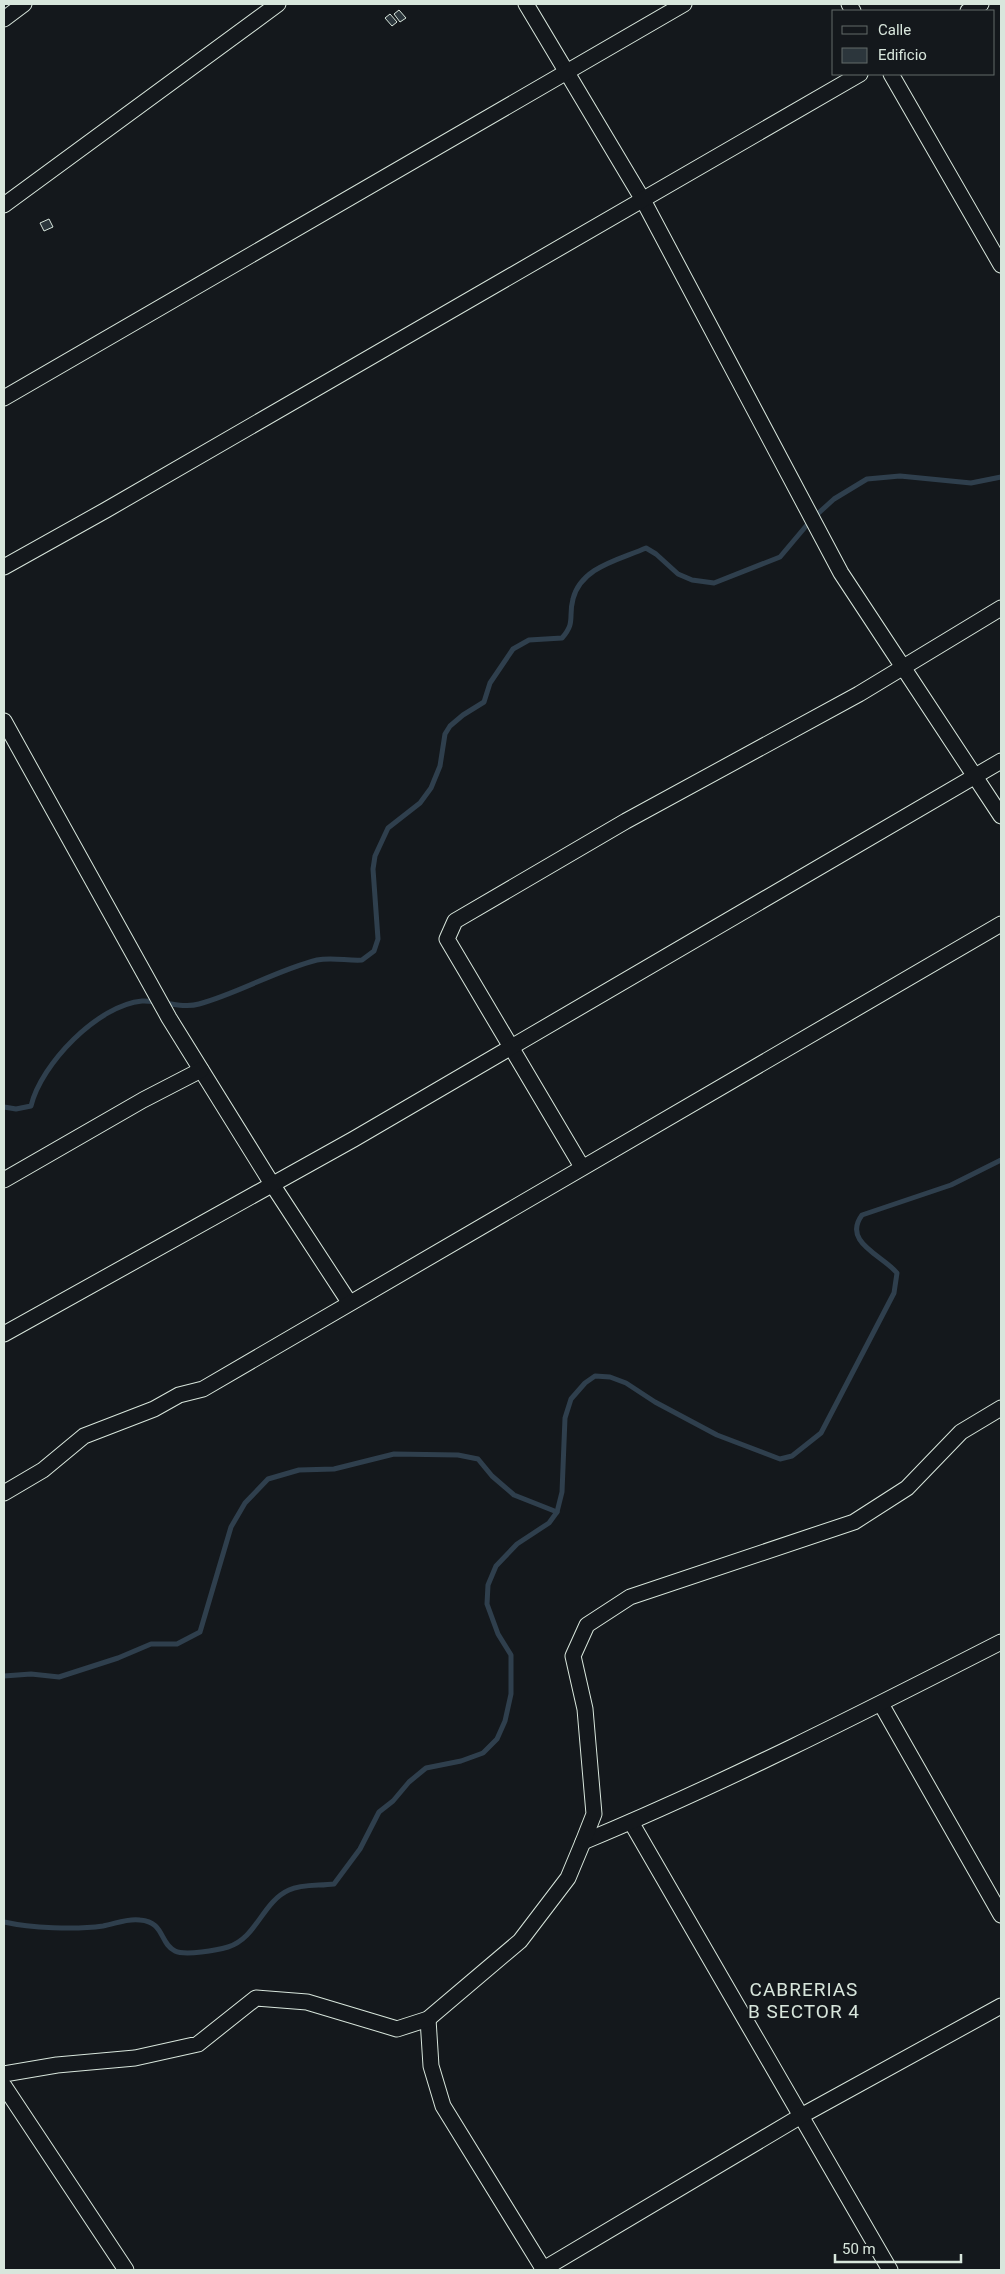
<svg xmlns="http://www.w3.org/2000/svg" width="1005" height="2274" font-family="Roboto,sans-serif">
  <rect width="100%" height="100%" fill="#14181c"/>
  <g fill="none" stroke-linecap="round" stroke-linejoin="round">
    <!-- stream -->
    <g stroke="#2f3f4d" stroke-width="5">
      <path d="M4 1107 16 1109 31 1106C41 1064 98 1005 142 1001 160 1000 182 1009 199 1004 239 993 277 970 317 960 332 957 348 961 362 960L374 951 378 939 373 869 375 856 388 828 420 803 431 788 440 766 445 734 450 726 463 715 484 702 490 683 513 649 529 640 562 638C576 622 568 617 573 599 581 567 619 560 646 548L656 554 678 574 692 580 714 583 780 557 812 519 834 499 867 479 900 476 971 483 1001 477"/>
      <polyline points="4,1676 31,1674 59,1677 118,1658 151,1644 177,1644 200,1632 231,1527 245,1503 268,1479 299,1470 334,1469 394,1454 458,1455 478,1459 492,1476 514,1495 557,1512"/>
      <path d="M4 1922C31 1928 75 1930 103 1926 115 1924 127 1918 140 1920 165 1922 159 1943 175 1951 185 1956 218 1950 228 1947 257 1938 262 1902 289 1890 302 1884 319 1886 334 1884L360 1849 379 1812 393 1801 409 1782 426 1768 461 1761 483 1753 497 1739 505 1721 511 1694V1655L498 1634 487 1604 488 1585 496 1566 517 1544 549 1523 557 1512 562 1492 565 1418 571 1399 585 1383 595 1376 610 1377 626 1383 655 1402 717 1435 780 1459 792 1456 821 1433 894 1293 897 1273C882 1255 842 1242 862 1215L951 1185 1001 1160"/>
    </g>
  </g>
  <!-- building -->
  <g fill="#2c363c" stroke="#d8e6dc">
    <polygon points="399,10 406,18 400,22 394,14"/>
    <polygon points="390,14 397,22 392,26 385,18"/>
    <polygon points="49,219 53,227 44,231 40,223"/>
  </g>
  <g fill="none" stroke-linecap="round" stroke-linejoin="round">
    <defs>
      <g id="street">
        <polyline points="526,4 643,200 841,573 1001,816"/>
        <polyline points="849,4 853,11"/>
        <polyline points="968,11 981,4"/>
        <polyline points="4,19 24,4"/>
        <polyline points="891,74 1001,265"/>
        <polyline points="4,205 278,4"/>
        <polyline points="4,398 684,4"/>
        <polyline points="4,567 106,510 860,74"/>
        <polyline points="4,721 169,1018 272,1184 349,1302"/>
        <polyline points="582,1167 447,939 455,921 626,821 859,694 1001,608"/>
        <polyline points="4,1180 143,1100 201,1070"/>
        <polyline points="4,1334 354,1139 1001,761"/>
        <polyline points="4,1493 43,1470 84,1436 154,1409 179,1395 203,1389 1001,924"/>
        <polyline points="881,1704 1001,1915"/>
        <polyline points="631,1822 890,2270"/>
        <path d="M583 1842C725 1783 864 1712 1001 1642"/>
        <polyline points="428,2019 431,2066 443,2106 544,2270"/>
        <polyline points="4,2074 57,2065 135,2058 198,2044 256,1998 307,2002 397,2029 428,2019 520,1941 568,1878 583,1842 594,1814 585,1709 573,1656 587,1625 630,1597 854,1522 907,1488 961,1432 1001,1408"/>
        <polyline points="4,2086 126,2270"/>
        <polyline points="542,2270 801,2116 1001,2006"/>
      </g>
    </defs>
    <!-- street casing -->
    <use href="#street" stroke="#d8e6dc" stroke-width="17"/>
    <!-- street -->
    <use href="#street" stroke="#14181c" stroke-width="15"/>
  </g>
  <g text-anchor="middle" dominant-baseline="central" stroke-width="4" stroke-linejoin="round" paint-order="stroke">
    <!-- neighbourhood labels -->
    <g font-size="19" letter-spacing="1" fill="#d8e6dc" stroke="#14181c">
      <text x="804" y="1989">CABRERIAS<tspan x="804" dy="22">B SECTOR 4</tspan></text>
    </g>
  </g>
  <!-- border -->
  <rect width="1005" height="2274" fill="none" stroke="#d8e6dc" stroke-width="10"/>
  <!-- legend -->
  <rect x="832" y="10" width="162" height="65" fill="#14181c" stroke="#626a69"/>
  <rect x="842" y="26" width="25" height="8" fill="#14181c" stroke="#626a69"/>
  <text x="878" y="35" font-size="15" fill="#d8e6dc">Calle</text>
  <rect x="842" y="48" width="25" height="15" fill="#2c363c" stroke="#626a69"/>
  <text x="878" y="60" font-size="15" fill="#d8e6dc">Edificio</text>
  <!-- scale -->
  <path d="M835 2254v8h126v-8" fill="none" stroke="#d8e6dc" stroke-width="2.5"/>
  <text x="842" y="2254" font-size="15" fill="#d8e6dc" stroke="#14181c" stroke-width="4" paint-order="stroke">50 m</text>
</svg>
